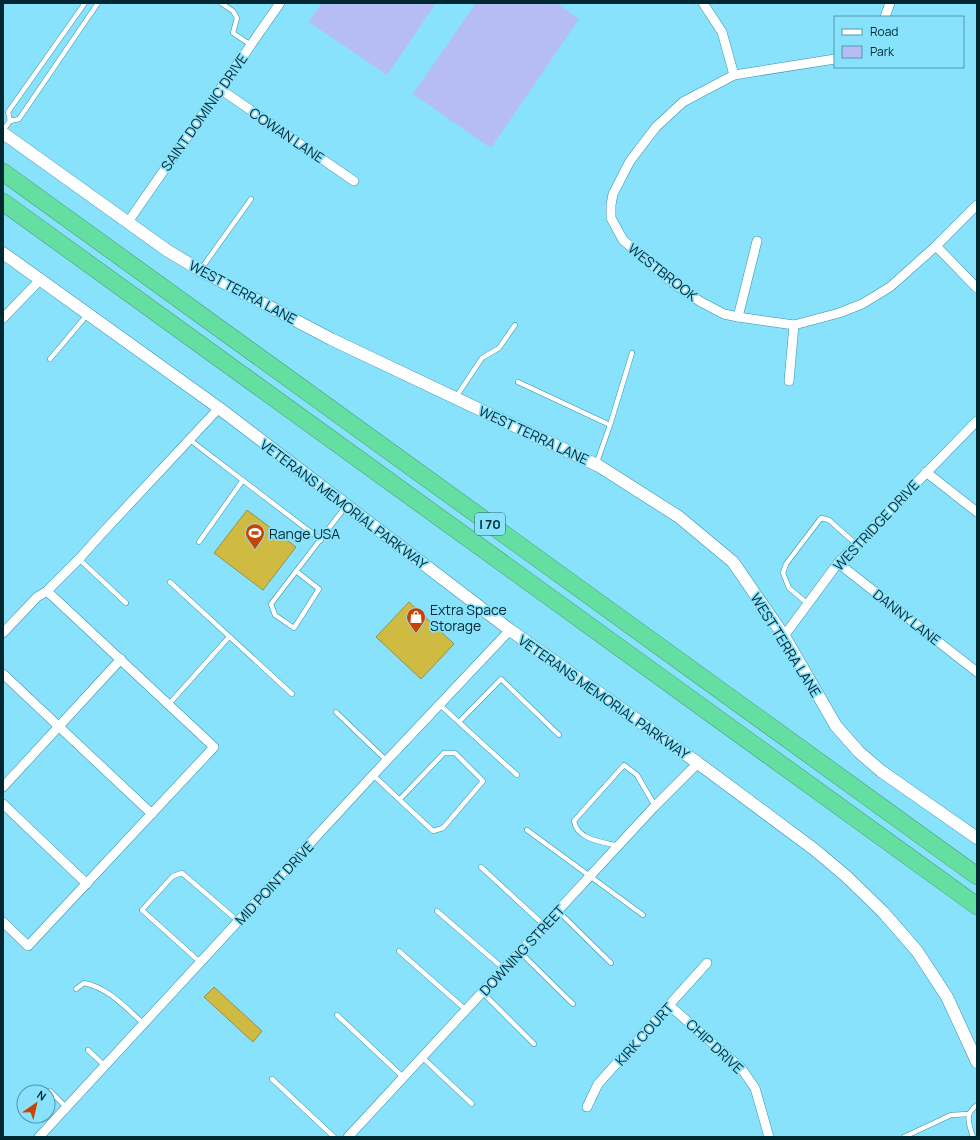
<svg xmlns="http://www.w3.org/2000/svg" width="980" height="1140" font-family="Manrope,sans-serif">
  <rect width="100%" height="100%" fill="#89e2fc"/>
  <!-- green -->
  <g fill="#b6bcf4">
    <polygon points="322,3 436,3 387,75 309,22"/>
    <polygon points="476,3 556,3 579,19 491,148 413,94"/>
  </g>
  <!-- building -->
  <g fill="#cfba42" stroke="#9b8e48">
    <polygon points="247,510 296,547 263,590 214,553"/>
    <polygon points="409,602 454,644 421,679 376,637"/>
    <polygon points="214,987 262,1031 253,1042 204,997"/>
  </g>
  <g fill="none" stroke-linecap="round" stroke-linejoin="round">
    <defs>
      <g id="service">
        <polyline points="221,3 233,11 237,18 233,33 251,45"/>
        <polyline points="10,121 8,112 85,3"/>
        <polyline points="3,130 10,121 19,119 98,3"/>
        <polyline points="201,269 251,199"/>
        <polyline points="50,359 87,315"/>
        <polyline points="518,382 610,425 596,465"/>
        <polyline points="456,397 482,358 499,348 515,325"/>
        <polyline points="610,425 632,353"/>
        <polyline points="190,440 321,540"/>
        <polyline points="199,542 243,480"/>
        <polyline points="79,559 126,603"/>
        <polyline points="296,571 319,589 294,628 275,615 271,604 346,506"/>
        <polyline points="170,582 292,694"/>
        <polyline points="808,604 789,588 783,573 786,564 821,518 829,520 856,544"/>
        <polyline points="169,704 229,637"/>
        <polyline points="440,705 517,775"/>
        <polyline points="336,712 387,761"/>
        <polyline points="459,722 501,679 559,735"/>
        <polyline points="373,775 433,831 443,828 483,781 455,753 444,753 400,799"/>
        <polyline points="527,830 643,915"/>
        <path d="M619 846C603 842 577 840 574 821L624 765 637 775 655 806"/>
        <polyline points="481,867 545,926"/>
        <polyline points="437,911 504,969"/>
        <polyline points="558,911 611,963"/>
        <polyline points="399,951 466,1010"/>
        <polyline points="520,952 573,1004"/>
        <polyline points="201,963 142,910 173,876 182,873 239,922"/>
        <path d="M76 989 84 983C109 988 126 1008 144 1024"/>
        <polyline points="482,992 534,1044"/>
        <polyline points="337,1015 403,1077"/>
        <polyline points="88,1050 105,1066"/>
        <polyline points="422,1057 472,1104"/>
        <polyline points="272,1079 334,1137"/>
        <polyline points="50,1091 67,1108"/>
        <polyline points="904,1137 951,1115 969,1114"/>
        <path d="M973 1137C969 1124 964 1114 977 1105"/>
      </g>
      <g id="minor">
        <polyline points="703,3 722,32 734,75"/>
        <polyline points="885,17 890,3"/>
        <polyline points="835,59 734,75 683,102 656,127 630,161 613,194 611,205 611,218 623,240 673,283 701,302 724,314 738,317 794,325 839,313 862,304 890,287 936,246 977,205"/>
        <polyline points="220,89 354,181"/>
        <polyline points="128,222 280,3"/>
        <polyline points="936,246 977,288"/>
        <polyline points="738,317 757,241"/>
        <polyline points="3,318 40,280"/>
        <polyline points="789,381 794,325"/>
        <polyline points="926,472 977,512"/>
        <polyline points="838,563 977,672"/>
        <polyline points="3,633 37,597 47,591 79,559 105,530 219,408"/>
        <polyline points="784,636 838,563 977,421"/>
        <polyline points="3,674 152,814"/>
        <polyline points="3,787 121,659"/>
        <polyline points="3,804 87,884"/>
        <polyline points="3,922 28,946 214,747 47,591"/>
        <polyline points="670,1006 741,1068 755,1088 769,1137"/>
        <polyline points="587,1107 598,1084 707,963"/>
        <polyline points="39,1137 373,775 510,630"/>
        <polyline points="348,1137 655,806 698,763"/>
      </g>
      <g id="tertiary">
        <polyline points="3,133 168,251 200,270 331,339 599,466 679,517 733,562 784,636 836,726 859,752 881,771 977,838"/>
        <polyline points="3,253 219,408 510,630 698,763 815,850 847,877 883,912 917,951 947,997 977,1062"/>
      </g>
      <g id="motorway">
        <polyline points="3,172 977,876"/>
        <polyline points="3,202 977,906"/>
      </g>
    </defs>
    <!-- service casing -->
    <use href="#service" stroke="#3491aa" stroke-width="5.5"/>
    <!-- minor casing -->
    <use href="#minor" stroke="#3491aa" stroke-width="10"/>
    <!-- tertiary casing -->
    <use href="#tertiary" stroke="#3491aa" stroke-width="13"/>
    <!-- motorway casing -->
    <use href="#motorway" stroke="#419e7a" stroke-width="18"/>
    <!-- service -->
    <use href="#service" stroke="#fff" stroke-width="4.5"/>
    <!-- minor -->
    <use href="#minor" stroke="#fff" stroke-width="9"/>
    <!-- tertiary -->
    <use href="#tertiary" stroke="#fff" stroke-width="12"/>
    <!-- motorway -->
    <use href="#motorway" stroke="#64dea1" stroke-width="17"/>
  </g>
  <!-- icons -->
  <defs>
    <symbol id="stadium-pin" viewBox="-11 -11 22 30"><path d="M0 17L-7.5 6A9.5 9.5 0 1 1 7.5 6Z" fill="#c94302" stroke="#89e2fc"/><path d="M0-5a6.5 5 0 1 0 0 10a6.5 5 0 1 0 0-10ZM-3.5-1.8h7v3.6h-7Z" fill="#fff"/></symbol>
    <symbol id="shop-pin" viewBox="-11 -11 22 30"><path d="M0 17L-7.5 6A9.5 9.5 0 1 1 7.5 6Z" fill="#c94302" stroke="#89e2fc"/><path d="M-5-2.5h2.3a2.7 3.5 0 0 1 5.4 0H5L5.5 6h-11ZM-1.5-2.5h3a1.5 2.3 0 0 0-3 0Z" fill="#fff"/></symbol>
  </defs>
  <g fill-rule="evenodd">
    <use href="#stadium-pin" x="244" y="522" width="22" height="30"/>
    <use href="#shop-pin" x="405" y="606" width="22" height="30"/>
  </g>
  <g text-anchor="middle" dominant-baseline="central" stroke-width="3.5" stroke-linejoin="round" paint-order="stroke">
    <!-- shield labels -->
    <rect fill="#89e2fc" stroke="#29606f" stroke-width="1" x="475" y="513" width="30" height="22" rx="3"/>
    <g font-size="13" font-weight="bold" fill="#002832">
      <text x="490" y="524">I 70</text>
    </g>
    <!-- street labels -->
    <g font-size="14" fill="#002832" stroke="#89e2fc">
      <text transform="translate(204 112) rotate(-55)">SAINT DOMINIC DRIVE</text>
      <text transform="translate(287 135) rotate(34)">COWAN LANE</text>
      <text transform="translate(663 272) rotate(38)">WESTBROOK</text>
      <text transform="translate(243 292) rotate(28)">WEST TERRA LANE</text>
      <text transform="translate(534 435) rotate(25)">WEST TERRA LANE</text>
      <text transform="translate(344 504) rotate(37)">VETERANS MEMORIAL PARKWAY</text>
      <text transform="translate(876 525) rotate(-47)">WESTRIDGE DRIVE</text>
      <text transform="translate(907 617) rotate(38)">DANNY LANE</text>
      <text transform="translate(786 645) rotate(58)">WEST TERRA LANE</text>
      <text transform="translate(604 697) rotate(35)">VETERANS MEMORIAL PARKWAY</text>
      <text transform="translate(274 883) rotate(-47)">MID POINT DRIVE</text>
      <text transform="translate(522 950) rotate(-47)">DOWNING STREET</text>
      <text transform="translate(644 1034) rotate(-48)">KIRK COURT</text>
      <text transform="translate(715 1046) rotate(43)">CHIP DRIVE</text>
    </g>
    <!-- poi labels -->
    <g font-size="14" fill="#002832" stroke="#89e2fc" text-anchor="start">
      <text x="269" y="533">Range USA</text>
      <text x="430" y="609">Extra Space<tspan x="430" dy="16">Storage</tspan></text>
    </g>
  </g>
  <!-- border -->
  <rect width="980" height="1140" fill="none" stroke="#002832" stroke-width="8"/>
  <!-- legend -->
  <rect x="834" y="16" width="130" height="52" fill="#89e2fc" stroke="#5298ab"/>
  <rect x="842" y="29" width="20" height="6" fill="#ffffff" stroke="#5298ab"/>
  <text x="870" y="36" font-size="12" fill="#002832">Road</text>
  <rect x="842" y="46" width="20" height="12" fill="#b6bcf4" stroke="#5298ab"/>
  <text x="870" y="56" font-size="12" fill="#002832">Park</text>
  <!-- north arrow -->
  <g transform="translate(36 1104) rotate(34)"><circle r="19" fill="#89e2fc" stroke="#5298ab"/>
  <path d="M0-3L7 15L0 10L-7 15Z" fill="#c94302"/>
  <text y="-6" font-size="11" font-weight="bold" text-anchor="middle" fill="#002832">N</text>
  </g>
</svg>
